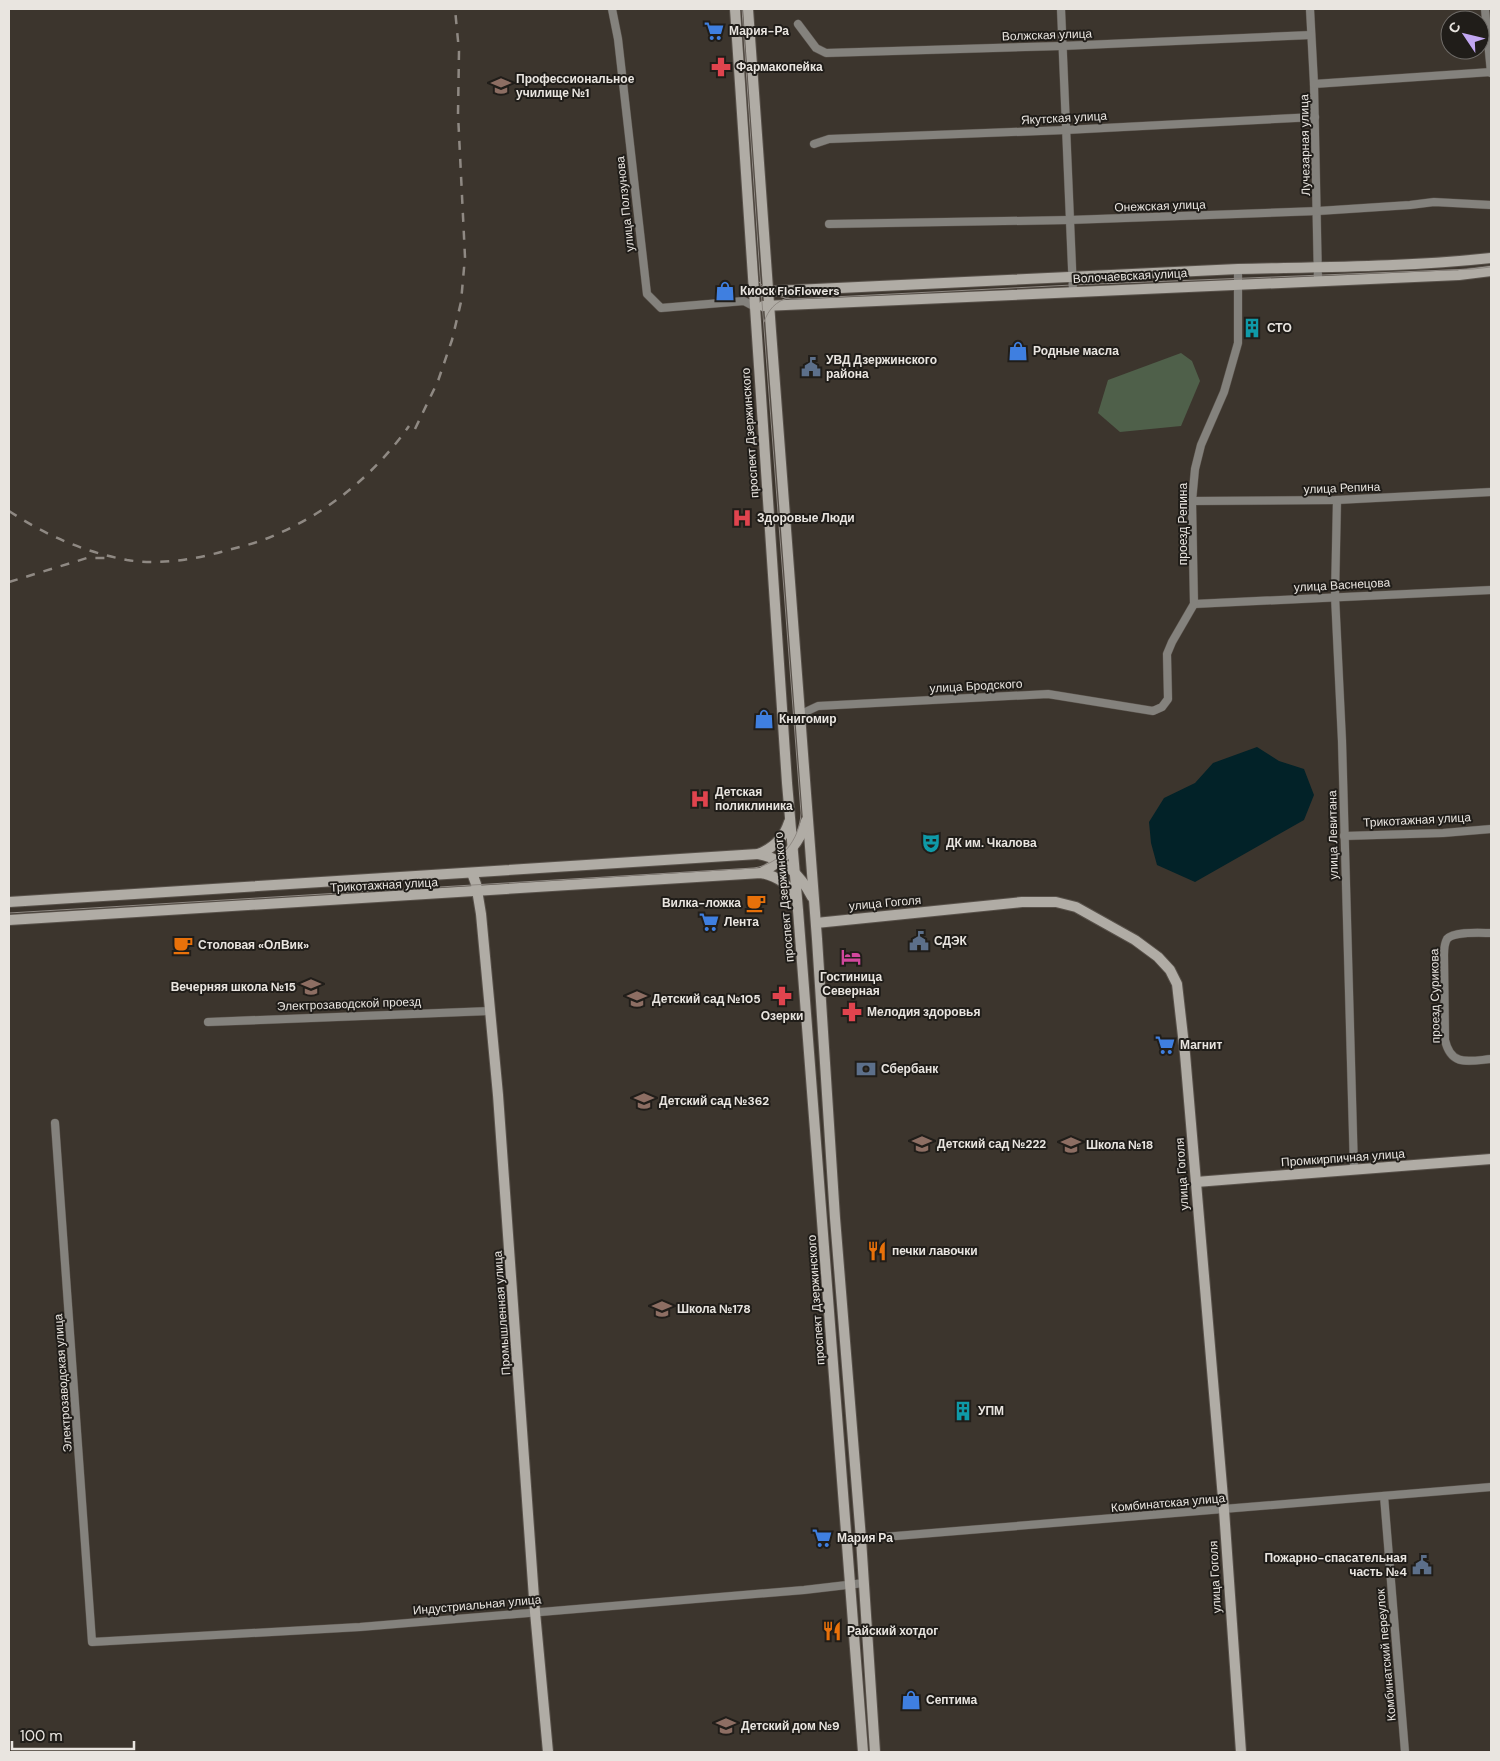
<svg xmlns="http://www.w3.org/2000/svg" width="1500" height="1761" font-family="'DM Sans',sans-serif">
  <rect width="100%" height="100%" fill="#3c352d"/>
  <!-- green -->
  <polygon fill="#4f604a" points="1181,353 1192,361 1200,381 1181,426 1120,432 1098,413 1108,380"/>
  <!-- water -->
  <polygon fill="#022228" points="1257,747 1279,761 1304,769 1314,795 1304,820 1195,882 1157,865 1151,843 1149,822 1164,798 1195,783 1213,763"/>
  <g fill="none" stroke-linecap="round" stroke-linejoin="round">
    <defs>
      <g id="street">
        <polyline points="612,9 618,39 647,294 661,308 744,301 755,307"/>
        <polyline points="1061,9 1073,291"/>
        <polyline points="1310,9 1314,84 1318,281"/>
        <polyline points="1485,9 1491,73"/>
        <polyline points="798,24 816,48 826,53 1062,46 1311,35"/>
        <polyline points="1314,84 1491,72"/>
        <polyline points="814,144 829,139 1066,130 1315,117"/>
        <polyline points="829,224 1069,220 1318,211 1410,205 1434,202 1491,205"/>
        <polyline points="1337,500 1335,596 1342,741 1354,1170"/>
        <polyline points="1192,501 1337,500 1491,492"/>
        <polyline points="1194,604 1491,590"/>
        <polyline points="801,714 818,706 1048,694 1153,711 1162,707 1168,699 1167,654 1172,642 1194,604 1192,501 1195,469 1201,445 1224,392 1238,343 1238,269"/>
        <polyline points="1344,836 1443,833 1491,829"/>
        <path d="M1491 933C1481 933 1454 931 1447 939 1444 944 1444 950 1444 955L1445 1040C1451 1067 1469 1061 1491 1059"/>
        <polyline points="208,1022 490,1011"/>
        <polyline points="55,1123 92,1642 360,1627 804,1590 864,1583"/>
        <polyline points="1384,1496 1405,1752"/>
        <polyline points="847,1540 1491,1487"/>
      </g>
      <g id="secondary">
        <polyline points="735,9 787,783 798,910 863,1752"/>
        <polyline points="748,9 771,331 817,939 835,1218 861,1539 875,1752"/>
        <path d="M754 292 1238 269C1322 267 1407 267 1491 258"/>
        <polyline points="763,306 1459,275 1491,271"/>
        <path d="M758 854C784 859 800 874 812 897"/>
        <polyline points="472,873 476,884 481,914 498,1095 535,1612 548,1752"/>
        <path d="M761 873C782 861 800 845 806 821"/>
        <path d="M9 902 758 854C774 848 784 838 789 822"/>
        <path d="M9 920 761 873C777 876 789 884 795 899"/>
        <polyline points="816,923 1022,902 1056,902 1076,907 1135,940 1158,957 1170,970 1177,984 1185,1054 1224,1510 1241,1752"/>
        <polyline points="1196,1182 1491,1159"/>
      </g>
    </defs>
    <!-- street casing -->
    <use href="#street" stroke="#58514a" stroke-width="9"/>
    <!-- secondary casing -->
    <use href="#secondary" stroke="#58514a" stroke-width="12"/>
    <!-- street -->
    <use href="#street" stroke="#84827d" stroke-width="8"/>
    <!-- secondary -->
    <use href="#secondary" stroke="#b0aca5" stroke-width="10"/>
    <!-- tram -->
    <g stroke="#8f8983" stroke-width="1">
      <path d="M759 282C767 292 779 298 792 299L1072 285 1473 269 1491 267"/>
      <path d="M764 322C768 310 776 301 788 298"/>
      <path d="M9 913 754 868C780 864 800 840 801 813L760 276 742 9"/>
    </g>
    <!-- rail -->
    <g stroke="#8f8983" stroke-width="2.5" stroke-dasharray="9 9" stroke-linecap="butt">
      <polyline points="415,429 438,381 452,340 461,302 465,257 458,114 459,51 455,9"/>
      <path d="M9 511C45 535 84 552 127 560 158 565 191 560 221 552 239 547 258 543 275 535 329 512 375 474 409 426"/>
      <polyline points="9,582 87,558 105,558"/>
    </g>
  </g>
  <!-- icons -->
  <defs>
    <symbol id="supermarket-bare" viewBox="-9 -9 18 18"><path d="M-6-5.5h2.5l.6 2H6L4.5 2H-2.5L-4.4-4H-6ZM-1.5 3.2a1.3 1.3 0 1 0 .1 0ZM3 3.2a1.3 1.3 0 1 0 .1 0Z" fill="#3f7fe0" stroke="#201d19" stroke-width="2.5" paint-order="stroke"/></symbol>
    <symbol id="pharmacy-bare" viewBox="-9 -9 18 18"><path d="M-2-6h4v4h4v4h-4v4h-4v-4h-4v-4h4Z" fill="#e0444e" stroke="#201d19" stroke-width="2.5" paint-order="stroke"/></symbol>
    <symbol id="university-bare" viewBox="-9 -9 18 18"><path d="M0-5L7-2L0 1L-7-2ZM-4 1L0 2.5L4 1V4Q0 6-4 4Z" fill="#8d6e63" stroke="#201d19" stroke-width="2.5" paint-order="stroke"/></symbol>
    <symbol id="shop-bare" viewBox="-9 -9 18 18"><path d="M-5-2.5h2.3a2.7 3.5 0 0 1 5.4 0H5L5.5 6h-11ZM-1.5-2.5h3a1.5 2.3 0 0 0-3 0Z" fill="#3f7fe0" stroke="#201d19" stroke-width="2.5" paint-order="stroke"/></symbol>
    <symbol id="building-bare" viewBox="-9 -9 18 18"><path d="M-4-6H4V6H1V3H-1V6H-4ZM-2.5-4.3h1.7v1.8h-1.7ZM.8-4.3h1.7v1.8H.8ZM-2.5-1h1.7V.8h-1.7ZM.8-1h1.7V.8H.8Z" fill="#0f9aa8" stroke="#201d19" stroke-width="2.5" paint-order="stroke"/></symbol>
    <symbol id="civic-bare" viewBox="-9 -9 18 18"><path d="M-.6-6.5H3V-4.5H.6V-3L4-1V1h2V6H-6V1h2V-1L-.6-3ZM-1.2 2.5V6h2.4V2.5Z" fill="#5c6f8a" stroke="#201d19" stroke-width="2.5" paint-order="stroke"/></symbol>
    <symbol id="hospital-bare" viewBox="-9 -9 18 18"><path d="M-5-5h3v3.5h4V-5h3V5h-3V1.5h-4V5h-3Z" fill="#e0444e" stroke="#201d19" stroke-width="2.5" paint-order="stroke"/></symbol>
    <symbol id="theatre-bare" viewBox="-9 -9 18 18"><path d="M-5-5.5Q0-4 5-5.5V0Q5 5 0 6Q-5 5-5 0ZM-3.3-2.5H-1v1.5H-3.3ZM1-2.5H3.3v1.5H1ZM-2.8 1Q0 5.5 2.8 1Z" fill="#0f9aa8" stroke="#201d19" stroke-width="2.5" paint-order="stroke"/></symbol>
    <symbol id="cafe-bare" viewBox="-9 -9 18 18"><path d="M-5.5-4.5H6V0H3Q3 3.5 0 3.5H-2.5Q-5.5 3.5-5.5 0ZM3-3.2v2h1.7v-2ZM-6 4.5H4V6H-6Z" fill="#e8710a" stroke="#201d19" stroke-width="2.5" paint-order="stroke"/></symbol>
    <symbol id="hotel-bare" viewBox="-9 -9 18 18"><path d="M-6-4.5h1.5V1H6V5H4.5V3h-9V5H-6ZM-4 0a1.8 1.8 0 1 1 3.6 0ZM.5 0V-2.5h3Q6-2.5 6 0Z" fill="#d1479c" stroke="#201d19" stroke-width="2.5" paint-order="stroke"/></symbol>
    <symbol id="school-bare" viewBox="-9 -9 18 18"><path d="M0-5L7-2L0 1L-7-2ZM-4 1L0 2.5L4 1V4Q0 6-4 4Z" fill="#8d6e63" stroke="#201d19" stroke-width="2.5" paint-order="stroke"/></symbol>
    <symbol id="bank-bare" viewBox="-9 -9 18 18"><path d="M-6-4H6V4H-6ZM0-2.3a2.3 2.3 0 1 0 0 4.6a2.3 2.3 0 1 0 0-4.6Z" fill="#5c6f8a" stroke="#201d19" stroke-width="2.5" paint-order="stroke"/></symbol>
    <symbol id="restaurant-bare" viewBox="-9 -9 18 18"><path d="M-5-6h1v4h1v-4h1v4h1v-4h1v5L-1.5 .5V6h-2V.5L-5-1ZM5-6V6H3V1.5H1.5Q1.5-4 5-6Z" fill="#e8710a" stroke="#201d19" stroke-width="2.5" paint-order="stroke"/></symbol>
  </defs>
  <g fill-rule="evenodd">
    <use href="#supermarket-bare" x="700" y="17" width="28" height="28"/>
    <use href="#pharmacy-bare" x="707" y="53" width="28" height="28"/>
    <use href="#university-bare" x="487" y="72" width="28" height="28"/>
    <use href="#shop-bare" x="711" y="277" width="28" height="28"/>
    <use href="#building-bare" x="1238" y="314" width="28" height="28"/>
    <use href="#shop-bare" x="1004" y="337" width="28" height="28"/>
    <use href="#civic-bare" x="797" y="353" width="28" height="28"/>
    <use href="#hospital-bare" x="728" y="504" width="28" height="28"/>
    <use href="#shop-bare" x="750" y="705" width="28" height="28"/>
    <use href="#hospital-bare" x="686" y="785" width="28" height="28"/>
    <use href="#theatre-bare" x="917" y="829" width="28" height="28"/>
    <use href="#cafe-bare" x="742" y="889" width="28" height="28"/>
    <use href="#supermarket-bare" x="695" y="908" width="28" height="28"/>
    <use href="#civic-bare" x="905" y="927" width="28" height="28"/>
    <use href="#cafe-bare" x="169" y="931" width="28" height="28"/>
    <use href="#hotel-bare" x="837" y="943" width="28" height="28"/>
    <use href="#school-bare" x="297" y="973" width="28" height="28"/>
    <use href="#pharmacy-bare" x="768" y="982" width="28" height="28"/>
    <use href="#school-bare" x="623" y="985" width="28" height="28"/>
    <use href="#pharmacy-bare" x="838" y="998" width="28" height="28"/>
    <use href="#supermarket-bare" x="1151" y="1031" width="28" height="28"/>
    <use href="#bank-bare" x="852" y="1055" width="28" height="28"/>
    <use href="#school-bare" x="630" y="1087" width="28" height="28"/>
    <use href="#school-bare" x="908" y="1130" width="28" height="28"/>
    <use href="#school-bare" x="1057" y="1131" width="28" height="28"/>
    <use href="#restaurant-bare" x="863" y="1237" width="28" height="28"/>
    <use href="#school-bare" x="648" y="1295" width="28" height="28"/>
    <use href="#building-bare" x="949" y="1397" width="28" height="28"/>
    <use href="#supermarket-bare" x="808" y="1524" width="28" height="28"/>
    <use href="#civic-bare" x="1408" y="1551" width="28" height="28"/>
    <use href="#restaurant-bare" x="818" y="1617" width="28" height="28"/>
    <use href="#shop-bare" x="897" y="1686" width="28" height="28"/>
    <use href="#school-bare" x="712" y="1712" width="28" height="28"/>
  </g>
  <g text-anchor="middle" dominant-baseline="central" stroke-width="4" stroke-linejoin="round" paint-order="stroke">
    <!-- poi labels -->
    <g font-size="12" font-weight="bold" fill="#e9e5e0" stroke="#201d19" text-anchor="start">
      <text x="729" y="31">Мария-Ра</text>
      <text x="736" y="67">Фармакопейка</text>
      <text x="516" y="79">Профессиональное<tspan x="516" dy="14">училище №1</tspan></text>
      <text x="740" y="291">Киоск FloFlowers</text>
      <text x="1267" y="328">СТО</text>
      <text x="1033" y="351">Родные масла</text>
      <text x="826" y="360">УВД Дзержинского<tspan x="826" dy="14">района</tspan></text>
      <text x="757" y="518">Здоровые Люди</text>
      <text x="779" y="719">Книгомир</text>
      <text x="715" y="792">Детская<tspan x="715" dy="14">поликлиника</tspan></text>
      <text x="946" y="843">ДК им. Чкалова</text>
      <text x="741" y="903" text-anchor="end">Вилка-ложка</text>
      <text x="724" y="922">Лента</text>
      <text x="934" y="941">СДЭК</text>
      <text x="198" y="945">Столовая «ОлВик»</text>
      <text x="851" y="977" text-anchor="middle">Гостиница<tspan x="851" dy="14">Северная</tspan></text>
      <text x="296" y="987" text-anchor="end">Вечерняя школа №15</text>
      <text x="652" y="999">Детский сад №105</text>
      <text x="867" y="1012">Мелодия здоровья</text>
      <text x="782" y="1016" text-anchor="middle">Озерки</text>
      <text x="1180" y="1045">Магнит</text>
      <text x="881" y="1069">Сбербанк</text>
      <text x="659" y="1101">Детский сад №362</text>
      <text x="937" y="1144">Детский сад №222</text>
      <text x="1086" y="1145">Школа №18</text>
      <text x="892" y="1251">печки лавочки</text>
      <text x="677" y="1309">Школа №178</text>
      <text x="978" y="1411">УПМ</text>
      <text x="837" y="1538">Мария Ра</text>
      <text x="1407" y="1558" text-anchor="end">Пожарно-спасательная<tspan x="1407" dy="14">часть №4</tspan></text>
      <text x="847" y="1631">Райский хотдог</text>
      <text x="926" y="1700">Септима</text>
      <text x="741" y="1726">Детский дом №9</text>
    </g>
    <!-- street labels -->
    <g font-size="12" fill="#e9e5e0" stroke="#201d19">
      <text transform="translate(1047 35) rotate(-2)">Волжская улица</text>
      <text transform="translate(1064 118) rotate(-3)">Якутская улица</text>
      <text transform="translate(1305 145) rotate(-91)">Лучезарная улица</text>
      <text transform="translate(625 204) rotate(-96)">улица Ползунова</text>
      <text transform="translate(1160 206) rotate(-2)">Онежская улица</text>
      <text transform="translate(1130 276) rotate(-3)">Волочаевская улица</text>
      <text transform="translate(750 433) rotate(-94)">проспект Дзержинского</text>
      <text transform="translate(1342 488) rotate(-2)">улица Репина</text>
      <text transform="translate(1183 524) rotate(-90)">проезд Репина</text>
      <text transform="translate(1342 585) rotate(-3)">улица Васнецова</text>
      <text transform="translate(976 686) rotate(-3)">улица Бродского</text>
      <text transform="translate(1417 820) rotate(-3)">Трикотажная улица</text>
      <text transform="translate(1333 835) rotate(-91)">улица Левитана</text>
      <text transform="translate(384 885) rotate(-3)">Трикотажная улица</text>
      <text transform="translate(784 897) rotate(-95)">проспект Дзержинского</text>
      <text transform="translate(885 903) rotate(-5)">улица Гоголя</text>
      <text transform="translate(1435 996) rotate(-91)">проезд Сурикова</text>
      <text transform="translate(349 1004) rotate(-2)">Электрозаводской проезд</text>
      <text transform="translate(1343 1158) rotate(-4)">Промкирпичная улица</text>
      <text transform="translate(1182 1174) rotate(-94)">улица Гоголя</text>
      <text transform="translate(816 1300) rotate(-94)">проспект Дзержинского</text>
      <text transform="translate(502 1313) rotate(-94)">Промышленная улица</text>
      <text transform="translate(63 1383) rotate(-94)">Электрозаводская улица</text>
      <text transform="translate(1168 1503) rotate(-5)">Комбинатская улица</text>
      <text transform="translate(1215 1577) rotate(-93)">улица Гоголя</text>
      <text transform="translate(477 1605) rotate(-5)">Индустриальная улица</text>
      <text transform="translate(1386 1655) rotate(-95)">Комбинатский переулок</text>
    </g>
  </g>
  <!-- border -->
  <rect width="1500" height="1761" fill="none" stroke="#e9e5e0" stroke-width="20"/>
  <!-- north arrow -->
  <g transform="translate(1465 35) rotate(305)"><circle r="24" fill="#201d19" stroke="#706d69"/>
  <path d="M0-4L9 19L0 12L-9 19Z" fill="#c2a7f2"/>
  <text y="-8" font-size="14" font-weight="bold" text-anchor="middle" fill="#e9e5e0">С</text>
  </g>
  <!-- scale -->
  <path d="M12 1741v8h122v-8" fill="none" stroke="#e9e5e0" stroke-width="2.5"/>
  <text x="20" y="1741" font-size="15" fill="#e9e5e0" stroke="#201d19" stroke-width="4" paint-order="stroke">100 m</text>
</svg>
